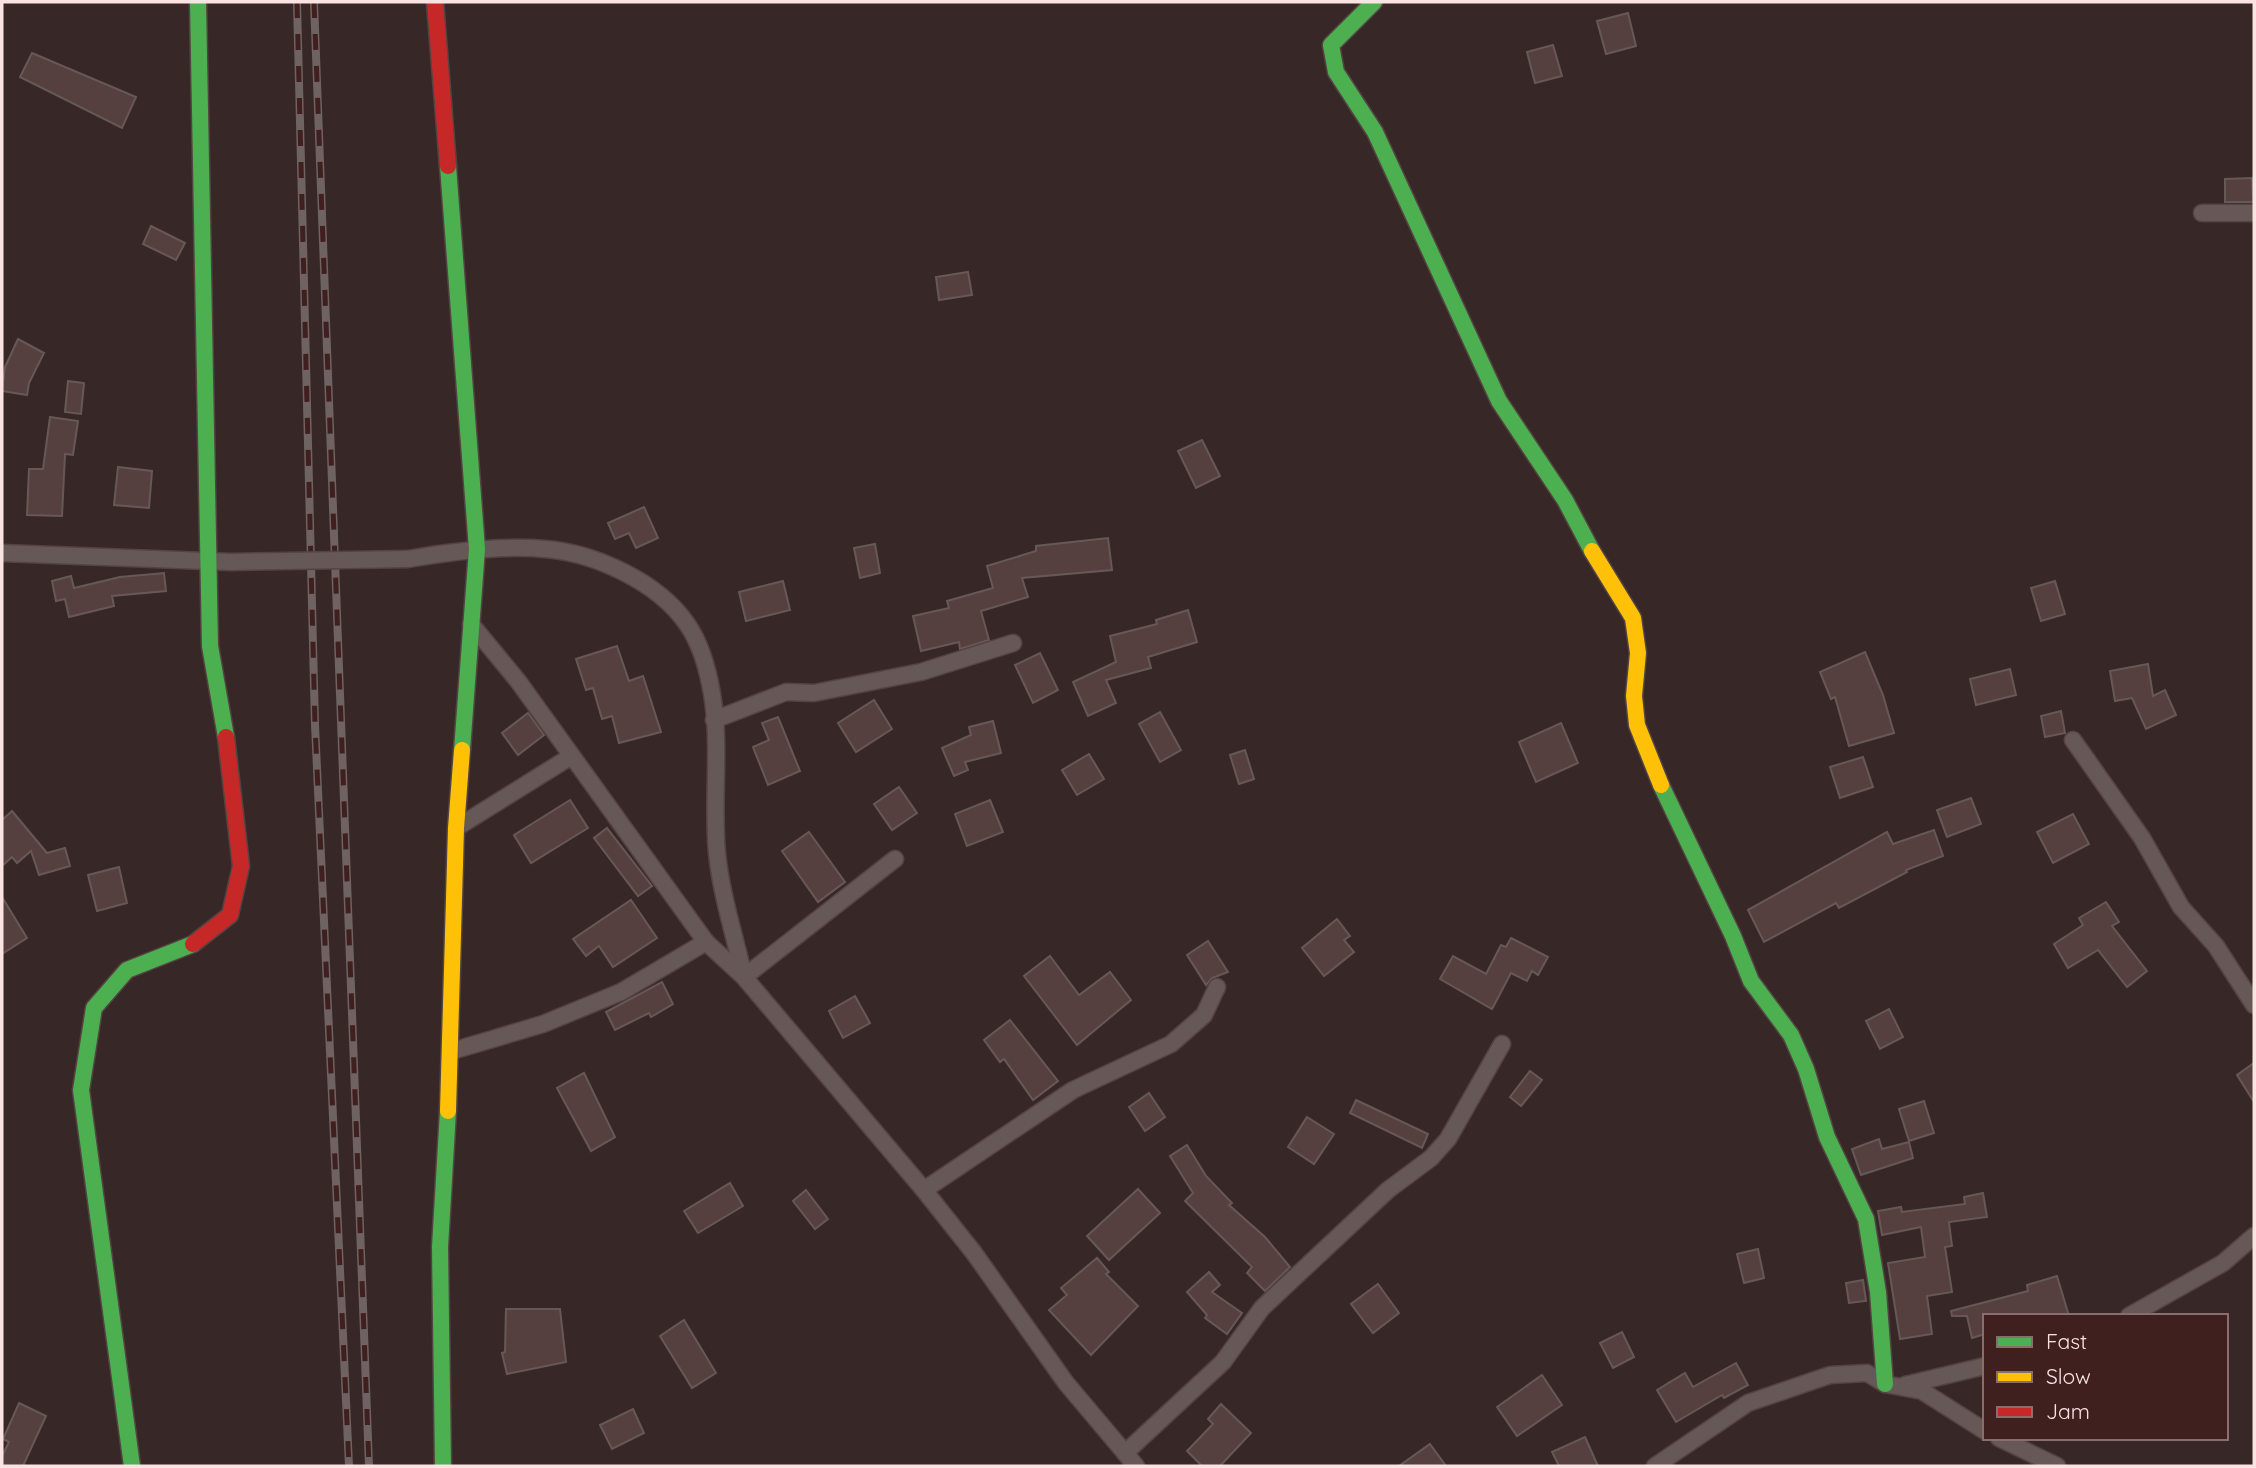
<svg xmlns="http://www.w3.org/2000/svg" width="2256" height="1468" font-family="Quicksand,sans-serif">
  <rect width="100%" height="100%" fill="#382727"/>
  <!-- building -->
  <g fill="#563f3f" stroke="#675858" stroke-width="2">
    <polygon points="1628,13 1636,46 1606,54 1597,21"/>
    <polygon points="1553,45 1562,76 1535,83 1527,52"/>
    <polygon points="32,53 136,97 122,128 20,77"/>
    <polygon points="2252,178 2253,202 2225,202 2225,179"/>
    <polygon points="151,226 185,243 176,260 143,244"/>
    <polygon points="968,272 972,295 939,300 936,277"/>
    <polygon points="18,339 44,353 29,383 27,395 2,391 5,367"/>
    <polygon points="68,381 84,383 81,414 65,412"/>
    <polygon points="50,417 78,421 73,455 65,454 62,516 27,515 29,469 43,469"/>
    <polygon points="1202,440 1220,476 1196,488 1178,451"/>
    <polygon points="118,467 152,471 149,508 114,505"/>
    <polygon points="644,507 658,538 636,548 629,533 615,539 608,523"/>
    <polygon points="1108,538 1112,570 1022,578 1028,597 981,611 989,640 960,649 959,642 921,651 913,616 949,608 947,601 993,588 987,566 1036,551 1036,546"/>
    <polygon points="875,544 880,573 860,578 854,548"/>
    <polygon points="164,573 166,591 112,596 114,606 69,617 65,599 56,601 52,581 71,576 74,588 120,577"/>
    <polygon points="783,581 790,610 746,621 739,592"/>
    <polygon points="2055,581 2065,614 2041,621 2031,588"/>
    <polygon points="1188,610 1197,642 1148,657 1151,668 1106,680 1116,703 1088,716 1073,682 1116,662 1110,636 1157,624 1156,620"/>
    <polygon points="617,646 629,681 643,676 661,732 619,743 612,716 602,719 593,688 586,690 576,659"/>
    <polygon points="1865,652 1883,695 1894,733 1849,746 1835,697 1831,699 1820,672"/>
    <polygon points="1040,653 1058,690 1033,703 1015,665"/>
    <polygon points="2148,664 2153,696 2165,690 2176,715 2146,729 2132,698 2115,701 2110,671"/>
    <polygon points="2010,669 2016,695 1976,705 1970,679"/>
    <polygon points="874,700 892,729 856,752 838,723"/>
    <polygon points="2061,711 2065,733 2045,737 2041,716"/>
    <polygon points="1160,712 1181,750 1160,762 1139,724"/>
    <polygon points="528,713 544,735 518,755 502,733"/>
    <polygon points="778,717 800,771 768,785 753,747 769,740 762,723"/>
    <polygon points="993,721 1001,753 965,762 968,770 954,776 942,748 971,735 969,727"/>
    <polygon points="1561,723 1578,763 1536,782 1519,742"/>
    <polygon points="1245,750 1254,779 1239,784 1230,755"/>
    <polygon points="1089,754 1104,779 1077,795 1062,770"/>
    <polygon points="1863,757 1873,787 1840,798 1830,767"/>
    <polygon points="899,787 917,813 892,830 874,804"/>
    <polygon points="1971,798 1981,824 1947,837 1937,810"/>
    <polygon points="570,800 588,828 531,863 514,835"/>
    <polygon points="990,800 1003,832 967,846 955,814"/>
    <polygon points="12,811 47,853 65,848 70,866 39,875 31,851 17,863 12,857 2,866 2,820"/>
    <polygon points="2073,814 2089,844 2053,863 2037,832"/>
    <polygon points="607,828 652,886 638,896 594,838"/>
    <polygon points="1934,830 1943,856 1906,870 1907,872 1839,908 1836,903 1764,942 1748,910 1887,832 1893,844"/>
    <polygon points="809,832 845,882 818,902 782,851"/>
    <polygon points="119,867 127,903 97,911 88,875"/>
    <polygon points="2,897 27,938 2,954"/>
    <polygon points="631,900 657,938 613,967 599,946 586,956 573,939"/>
    <polygon points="2106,902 2119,922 2112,926 2147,971 2127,987 2098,950 2068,968 2054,944 2083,925 2079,918"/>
    <polygon points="1337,919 1350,936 1344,940 1354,952 1324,976 1302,948"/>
    <polygon points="1511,938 1548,957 1538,975 1532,971 1527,981 1511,973 1492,1009 1440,979 1453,956 1486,974 1501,945 1506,947"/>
    <polygon points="1208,941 1228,972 1212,978 1206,985 1187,955"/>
    <polygon points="1050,956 1079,995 1110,972 1131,1000 1077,1045 1024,976"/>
    <polygon points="662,982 673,1004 651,1017 649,1013 615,1030 606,1012"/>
    <polygon points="855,996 870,1023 843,1038 829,1011"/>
    <polygon points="1889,1009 1903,1037 1880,1049 1866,1021"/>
    <polygon points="1010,1020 1058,1081 1033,1100 1004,1059 1000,1062 984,1040"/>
    <polygon points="2254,1063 2254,1102 2237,1075"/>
    <polygon points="1530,1071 1542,1080 1521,1106 1510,1097"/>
    <polygon points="584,1073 615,1137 591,1151 557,1088"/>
    <polygon points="1149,1093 1165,1117 1145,1131 1129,1107"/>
    <polygon points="1356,1100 1428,1134 1422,1148 1350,1113"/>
    <polygon points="1924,1101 1934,1133 1909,1141 1899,1109"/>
    <polygon points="1307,1117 1334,1134 1314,1164 1288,1147"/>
    <polygon points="1879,1139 1882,1149 1909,1142 1913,1158 1861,1175 1852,1149"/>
    <polygon points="1187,1145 1206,1176 1232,1203 1229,1205 1265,1237 1290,1267 1265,1291 1247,1273 1252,1267 1185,1201 1193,1193 1170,1156"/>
    <polygon points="730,1183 743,1206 698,1233 684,1211"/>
    <polygon points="1138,1189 1160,1213 1109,1260 1087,1236"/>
    <polygon points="806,1190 828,1219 815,1229 793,1201"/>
    <polygon points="1983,1193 1987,1217 1949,1222 1952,1246 1945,1247 1952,1292 1927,1296 1932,1334 1900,1339 1888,1263 1925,1257 1921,1227 1882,1235 1878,1211 1901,1207 1902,1212 1965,1204 1964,1197"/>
    <polygon points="1758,1249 1764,1278 1744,1283 1737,1254"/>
    <polygon points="1097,1258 1109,1272 1106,1274 1138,1306 1091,1355 1049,1310 1067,1295 1061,1288"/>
    <polygon points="1209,1272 1220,1285 1212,1292 1242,1313 1227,1334 1205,1318 1207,1315 1187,1292"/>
    <polygon points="2057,1276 2069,1316 1985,1316 1985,1334 1972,1338 1967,1316 1952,1316 1951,1311 2028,1291 2027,1285"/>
    <polygon points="1863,1280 1866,1301 1849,1303 1846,1283"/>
    <polygon points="1378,1284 1399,1313 1373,1333 1351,1304"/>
    <polygon points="506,1309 560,1309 566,1362 507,1374 502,1353 505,1352"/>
    <polygon points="684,1320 716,1373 692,1388 660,1336"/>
    <polygon points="1622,1332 1634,1357 1613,1368 1600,1343"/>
    <polygon points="1736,1363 1748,1385 1724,1398 1722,1395 1676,1422 1657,1390 1685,1373 1693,1387"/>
    <polygon points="1542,1375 1562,1405 1517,1436 1497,1407"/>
    <polygon points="19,1403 46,1416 23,1466 2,1466 2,1456 9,1442 3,1439"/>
    <polygon points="1221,1404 1251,1433 1220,1466 1202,1466 1187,1451 1213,1424 1208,1419"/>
    <polygon points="633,1409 644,1433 612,1449 600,1425"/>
    <polygon points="1585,1437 1598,1466 1559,1466 1552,1452"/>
    <polygon points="1430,1444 1446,1466 1399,1466"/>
  </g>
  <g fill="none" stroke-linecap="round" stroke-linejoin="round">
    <defs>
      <g id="street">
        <polyline points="2202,213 2254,213"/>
        <polyline points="2,553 231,562"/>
        <path d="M408 559C453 551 500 545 545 549 595 553 658 582 687 624 701 644 708 670 712 694 721 746 712 800 717 853 721 894 735 937 744 977L895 859"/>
        <polyline points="471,624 518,681 706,942 744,977 924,1190 974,1253 1066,1383 1136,1466"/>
        <polyline points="714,720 786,692 814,693 921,672 1013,643"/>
        <polyline points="2073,740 2142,838 2181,907 2216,946 2254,1005"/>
        <polyline points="456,828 570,757"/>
        <polyline points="452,1051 543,1024 621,992 706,942"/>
        <polyline points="924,1190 1073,1090 1171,1044 1204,1015 1217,987"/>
        <polyline points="2129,1316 2223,1263 2254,1236"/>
        <polyline points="1905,1385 1985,1366"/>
        <polyline points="1999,1438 2057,1466"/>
        <polyline points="1125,1453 1223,1362 1262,1308 1388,1190 1431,1158 1448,1139 1502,1044"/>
        <polyline points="1655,1466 1748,1403 1830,1375 1867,1373 1885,1384 1922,1391 1985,1431"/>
      </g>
      <g id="fast">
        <polyline points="198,2 210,646 226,737"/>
        <polyline points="1374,2 1331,45 1336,72 1375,132 1499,401 1565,500 1592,551"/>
        <polyline points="448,166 477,549 462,750"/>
        <polyline points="1661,785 1733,936 1751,981 1791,1035 1806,1069 1827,1137 1866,1219 1878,1292 1885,1384"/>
        <polyline points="132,1466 81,1090 94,1008 127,970 193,944"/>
        <polyline points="443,1466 440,1247 448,1111"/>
      </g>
      <g id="slow">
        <polyline points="1592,551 1633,618 1638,653 1634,696 1637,725 1661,785"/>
        <polyline points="448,1111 456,828 462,750"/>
      </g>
      <g id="jam">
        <polyline points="435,2 448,166"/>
        <polyline points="193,944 230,915 241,866 226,737"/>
      </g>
    </defs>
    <!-- street casing -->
    <use href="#street" stroke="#534343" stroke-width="19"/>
    <!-- fast casing -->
    <use href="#fast" stroke="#534343" stroke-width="19"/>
    <!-- slow casing -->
    <use href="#slow" stroke="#534343" stroke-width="19"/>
    <!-- jam casing -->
    <use href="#jam" stroke="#534343" stroke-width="19"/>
    <!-- street -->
    <use href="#street" stroke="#665857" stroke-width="16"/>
    <!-- fast -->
    <use href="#fast" stroke="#4caf50" stroke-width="16"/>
    <!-- slow -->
    <use href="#slow" stroke="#ffc107" stroke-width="16"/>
    <!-- jam -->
    <use href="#jam" stroke="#c62828" stroke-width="16"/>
    <defs>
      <g id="rail">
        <polyline points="297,2 315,725 349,1466"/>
        <polyline points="314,2 369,1466"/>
      </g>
    </defs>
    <!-- rail casing -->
    <use href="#rail" stroke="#6f6262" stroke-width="8"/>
    <!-- rail -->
    <use href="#rail" stroke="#40201f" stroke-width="5" stroke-dasharray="16" stroke-linecap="butt"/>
    <defs>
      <polyline id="street-bridge" points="231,562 408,559"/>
    </defs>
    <!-- street-bridge casing -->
    <use href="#street-bridge" stroke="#534343" stroke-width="19" stroke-linecap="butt"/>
    <!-- street-bridge -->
    <use href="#street-bridge" stroke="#665857" stroke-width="16"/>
  </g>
  <!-- border -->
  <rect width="2256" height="1468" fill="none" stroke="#fae3e2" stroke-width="7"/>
  <!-- legend -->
  <rect x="1983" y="1314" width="245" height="126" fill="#40201f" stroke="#8a6e6d" stroke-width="2"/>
  <rect x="1997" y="1337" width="35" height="10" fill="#4caf50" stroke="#8a6e6d" stroke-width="2"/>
  <text x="2046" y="1349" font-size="21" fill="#fae3e2">Fast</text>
  <rect x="1997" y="1372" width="35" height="10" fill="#ffc107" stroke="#8a6e6d" stroke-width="2"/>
  <text x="2046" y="1384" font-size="21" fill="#fae3e2">Slow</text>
  <rect x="1997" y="1407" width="35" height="10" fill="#c62828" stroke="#8a6e6d" stroke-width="2"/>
  <text x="2046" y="1419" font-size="21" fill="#fae3e2">Jam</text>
</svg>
